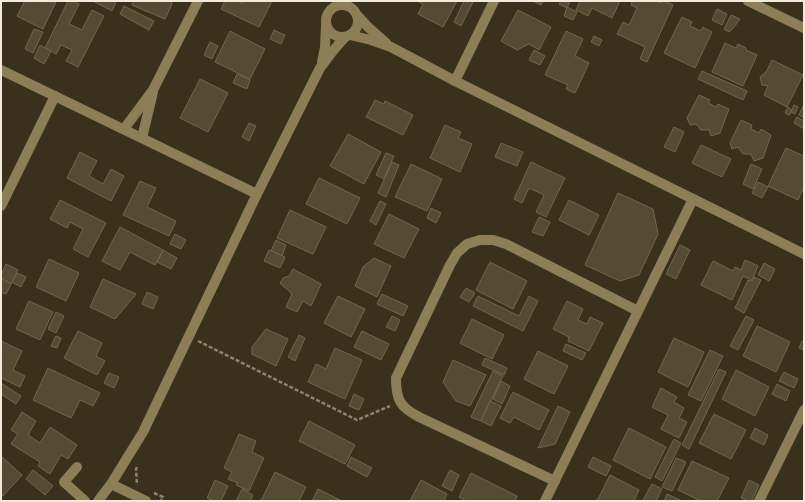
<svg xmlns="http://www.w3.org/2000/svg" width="805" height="502" font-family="'Open Sans',sans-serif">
  <rect width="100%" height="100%" fill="#3a311c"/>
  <!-- building -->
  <g fill="#544b34" stroke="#70674f">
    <polygon points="25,1 56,2 43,29 17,16"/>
    <polygon points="68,1 73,1 79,4 69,24 82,30 92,10 104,16 78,67 66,61 72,50 61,45 56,54 45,48"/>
    <polygon points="93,1 114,1 116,2 112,11"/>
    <polygon points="134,1 171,1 172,4 165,19 132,5"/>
    <polygon points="225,1 238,1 242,3 243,1 272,1 259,27 221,9"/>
    <polygon points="417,1 457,1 443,27 418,14 423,4"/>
    <polygon points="464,1 470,1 473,2 461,26 454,22"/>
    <polygon points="533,1 543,1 541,5"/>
    <polygon points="561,1 570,1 567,8 559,4"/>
    <polygon points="580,1 620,1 612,18 592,8 588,16 576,10"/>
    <polygon points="632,1 656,1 660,3 661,1 664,1 673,5 647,62 640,59 645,47 617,34 623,22 629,25 637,8 631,5"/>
    <polygon points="124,6 154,21 149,30 120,14"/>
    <polygon points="567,7 577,12 573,20 564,16"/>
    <polygon points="717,9 727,14 722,25 712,20"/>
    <polygon points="518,10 551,27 539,50 529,44 517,50 501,41"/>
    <polygon points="731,15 740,19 735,26 729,32 724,29"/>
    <polygon points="682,17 692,22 690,26 701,31 703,27 712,32 695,68 664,53"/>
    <polygon points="34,29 43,32 33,53 25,49"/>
    <polygon points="274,30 285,35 281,44 270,39"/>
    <polygon points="230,31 265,49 250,79 215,62"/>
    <polygon points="566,31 583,39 575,56 589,63 575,93 566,89 568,85 545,75"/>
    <polygon points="594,36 602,40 599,46 591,42"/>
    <polygon points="210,42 218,46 212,59 204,55"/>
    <polygon points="725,43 736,48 738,44 746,48 746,50 757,55 743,86 712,72"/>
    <polygon points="40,45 51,51 44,64 34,58"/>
    <polygon points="534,50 545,56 540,65 529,60"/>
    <polygon points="772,60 803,75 787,107 764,95 768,86 762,85 760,77 766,72"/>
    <polygon points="702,71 747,91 743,100 698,79"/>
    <polygon points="237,74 250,80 247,89 233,83"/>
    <polygon points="200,79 228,93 208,132 180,118"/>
    <polygon points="699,95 710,100 708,103 716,107 718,104 729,109 720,133 711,136 709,130 701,130 696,124 690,125 687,118"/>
    <polygon points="375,100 384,104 385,101 413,115 403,135 366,117"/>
    <polygon points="804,104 804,118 799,115"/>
    <polygon points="794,105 798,107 795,114 791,112"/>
    <polygon points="788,107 792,110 789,115 785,113"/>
    <polygon points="797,117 804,121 804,129 794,123"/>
    <polygon points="741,120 752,125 751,129 759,133 761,129 771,135 763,158 754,161 751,154 743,154 738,147 732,149 730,143"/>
    <polygon points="249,123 256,126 249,141 242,137"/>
    <polygon points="445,125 461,132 458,138 472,144 460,172 430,158"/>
    <polygon points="674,127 684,132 675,152 664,147"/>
    <polygon points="348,134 381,152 364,184 330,166"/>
    <polygon points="501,143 523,152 517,166 495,157"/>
    <polygon points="701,145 731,159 722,177 692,163"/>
    <polygon points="786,148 804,156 804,187 798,200 768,186"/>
    <polygon points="80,152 97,161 89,176 103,184 111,169 124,176 111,201 67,178"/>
    <polygon points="386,153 394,156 384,179 376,175"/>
    <polygon points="392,162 399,165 386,197 378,193"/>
    <polygon points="531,162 565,178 546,217 536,212 544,195 529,188 522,203 514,199"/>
    <polygon points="411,164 442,179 427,211 395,197"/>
    <polygon points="751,164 762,169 753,189 743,184"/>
    <polygon points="319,178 360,198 347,224 306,204"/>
    <polygon points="140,181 156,188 147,207 176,221 169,236 123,215"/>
    <polygon points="758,182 768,187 762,198 752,193"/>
    <polygon points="618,193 653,209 658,234 639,275 620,281 585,265"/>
    <polygon points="60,200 106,223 88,257 73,249 83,229 70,222 67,228 50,219"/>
    <polygon points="569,200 599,215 589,235 559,220"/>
    <polygon points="380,201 386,204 376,225 370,221"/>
    <polygon points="431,208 441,213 436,223 427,218"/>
    <polygon points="290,210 326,227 313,254 277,238"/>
    <polygon points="389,214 419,229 404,258 374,244"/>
    <polygon points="539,217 550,222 543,236 532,232"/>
    <polygon points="120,227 163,250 155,265 130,252 120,270 102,261"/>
    <polygon points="175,234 186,240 181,249 170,244"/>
    <polygon points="276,240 286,245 282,256 271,251"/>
    <polygon points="680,245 690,250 676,279 666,274"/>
    <polygon points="163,250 177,258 171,269 157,262"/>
    <polygon points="269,250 285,257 280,268 264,261"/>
    <polygon points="374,258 391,266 377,297 355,286 363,267"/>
    <polygon points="49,259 79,273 66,301 36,287"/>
    <polygon points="745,260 758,266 752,280 743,276 732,300 701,285 713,261 733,271 735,267 741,270"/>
    <polygon points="490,262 527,281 513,309 476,290"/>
    <polygon points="764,263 775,269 769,281 758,275"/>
    <polygon points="6,264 18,270 11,284 1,278 1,275"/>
    <polygon points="293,269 321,284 311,306 303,301 297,312 286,307 292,294 280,283 283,278 289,276"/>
    <polygon points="17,273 26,277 21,287 12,282"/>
    <polygon points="754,277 761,280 744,313 735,308 748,280 752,281"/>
    <polygon points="1,278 11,284 6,294 1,292"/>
    <polygon points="103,279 136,294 115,319 90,307"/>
    <polygon points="466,288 475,293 469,302 460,297"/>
    <polygon points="147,292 158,297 153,309 142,304"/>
    <polygon points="382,294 408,306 403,316 377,304"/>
    <polygon points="338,296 365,309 351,337 324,323"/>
    <polygon points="478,296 519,316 529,296 538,301 523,331 473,306"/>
    <polygon points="29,301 53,312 40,340 16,329"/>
    <polygon points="567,301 583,309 578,320 587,324 590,317 603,323 589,351 568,341 569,337 553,329"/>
    <polygon points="56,312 64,316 56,333 48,329"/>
    <polygon points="392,316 400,320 395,331 386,327"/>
    <polygon points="746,316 754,320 738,350 730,346"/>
    <polygon points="472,319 504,335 492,359 460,343"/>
    <polygon points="757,326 790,342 776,372 743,356"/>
    <polygon points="266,329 288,339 276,366 252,354 252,347"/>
    <polygon points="78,331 102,343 96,356 105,361 97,375 64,358"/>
    <polygon points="362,331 389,344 381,360 354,347"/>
    <polygon points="299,335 305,338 295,361 288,357"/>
    <polygon points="56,336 61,338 57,348 51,346"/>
    <polygon points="674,338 704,352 688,387 658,372"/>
    <polygon points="1,341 22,351 13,370 25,376 20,387 1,378"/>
    <polygon points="802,341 804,342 804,350 799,348"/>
    <polygon points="566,344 586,353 582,360 563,351"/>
    <polygon points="335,348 362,360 345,399 308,382 316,364 326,369"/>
    <polygon points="710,350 723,356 701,401 688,395"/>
    <polygon points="538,351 568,366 554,394 524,379"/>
    <polygon points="485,358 507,368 504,375 482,365"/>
    <polygon points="453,360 486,375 470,406 456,401 443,382"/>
    <polygon points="48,368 100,393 93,406 80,400 71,418 33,400"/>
    <polygon points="719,369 726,372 689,449 682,445"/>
    <polygon points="736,370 769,387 755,416 722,399"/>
    <polygon points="493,371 503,376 481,421 471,417"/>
    <polygon points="784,372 798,379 794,388 779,381"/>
    <polygon points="109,373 119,377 114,388 104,383"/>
    <polygon points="501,381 510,386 502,404 493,399"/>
    <polygon points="1,383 21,396 16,404 1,394"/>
    <polygon points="777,384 790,391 786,401 772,394"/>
    <polygon points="661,388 677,397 674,402 684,408 679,418 687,422 679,438 661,429 668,415 652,407"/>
    <polygon points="513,392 549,410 539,430 514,417 510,423 500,418"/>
    <polygon points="354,394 364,399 359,410 349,406"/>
    <polygon points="490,401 501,406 491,426 481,421"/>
    <polygon points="558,406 570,412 555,444 538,448"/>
    <polygon points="22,412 36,421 28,435 40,443 50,427 77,445 68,459 61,455 50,474 38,466 40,462 11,444 18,434 11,430"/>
    <polygon points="714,414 746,430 731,459 699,443"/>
    <polygon points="309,421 355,445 345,464 299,441"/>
    <polygon points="629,428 666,447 650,479 613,460"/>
    <polygon points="755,428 768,435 764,445 750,438"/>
    <polygon points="239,434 256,441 252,452 264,458 249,491 236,485 238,483 228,479 232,472 224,468"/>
    <polygon points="674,439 681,443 662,481 655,477"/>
    <polygon points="2,457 22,475 3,496 1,494 1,459"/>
    <polygon points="351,457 372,468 367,477 347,466"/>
    <polygon points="593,457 611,466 606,476 588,467"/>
    <polygon points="676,458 686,462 672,491 662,487"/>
    <polygon points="692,461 729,478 717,501 701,501 678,490"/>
    <polygon points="33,470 53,486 45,495 26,479"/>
    <polygon points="450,470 459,475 452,491 442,486"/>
    <polygon points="275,472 306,487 299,501 261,501"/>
    <polygon points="471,473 517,496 515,501 466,501 459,497"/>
    <polygon points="610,475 639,490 634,501 597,501"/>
    <polygon points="215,480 228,486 221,501 214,501 207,498"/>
    <polygon points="421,480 447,494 444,501 410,501"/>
    <polygon points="749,480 759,485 752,501 748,501 741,498"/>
    <polygon points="652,484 662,489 656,501 645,501 643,500"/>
    <polygon points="242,489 253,495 250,501 236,501"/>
    <polygon points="318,489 342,501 312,501"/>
    <polygon points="667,494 682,501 664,501"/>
  </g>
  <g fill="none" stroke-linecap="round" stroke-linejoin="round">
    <!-- path -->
    <g stroke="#8b8472" stroke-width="2.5" stroke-dasharray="4 2" stroke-linecap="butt">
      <polyline points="198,341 357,420 390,406"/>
      <polyline points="137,467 136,469 137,485"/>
      <polyline points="154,493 163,497 161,501"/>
    </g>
    <!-- minor -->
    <g stroke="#8d7e58" stroke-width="10">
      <polyline points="748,1 804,28"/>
      <circle cx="342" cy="21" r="16"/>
      <polyline points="358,16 368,27 386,43"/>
      <polyline points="350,35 371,40 391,47 455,81 804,254"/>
      <polyline points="322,62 325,47 326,25"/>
      <polyline points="1,70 257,194"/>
      <polyline points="455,81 494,1"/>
      <polyline points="124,129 153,90 198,1"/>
      <polyline points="142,138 153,92"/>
      <polyline points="1,206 55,96"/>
      <polyline points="77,467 64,482 85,501"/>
      <path d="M555 481 419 417C400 407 396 400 396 378L450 265 457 253 467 244 480 240H493L506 244 638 311"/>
      <polyline points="111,484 146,501"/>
      <polyline points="98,501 111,484 143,432 257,194 320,68 332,52 345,37"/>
      <polyline points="545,501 693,199"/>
      <polyline points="759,501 804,410"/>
    </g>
  </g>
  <!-- border -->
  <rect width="805" height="502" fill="none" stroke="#f1ebde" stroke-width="4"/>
</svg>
